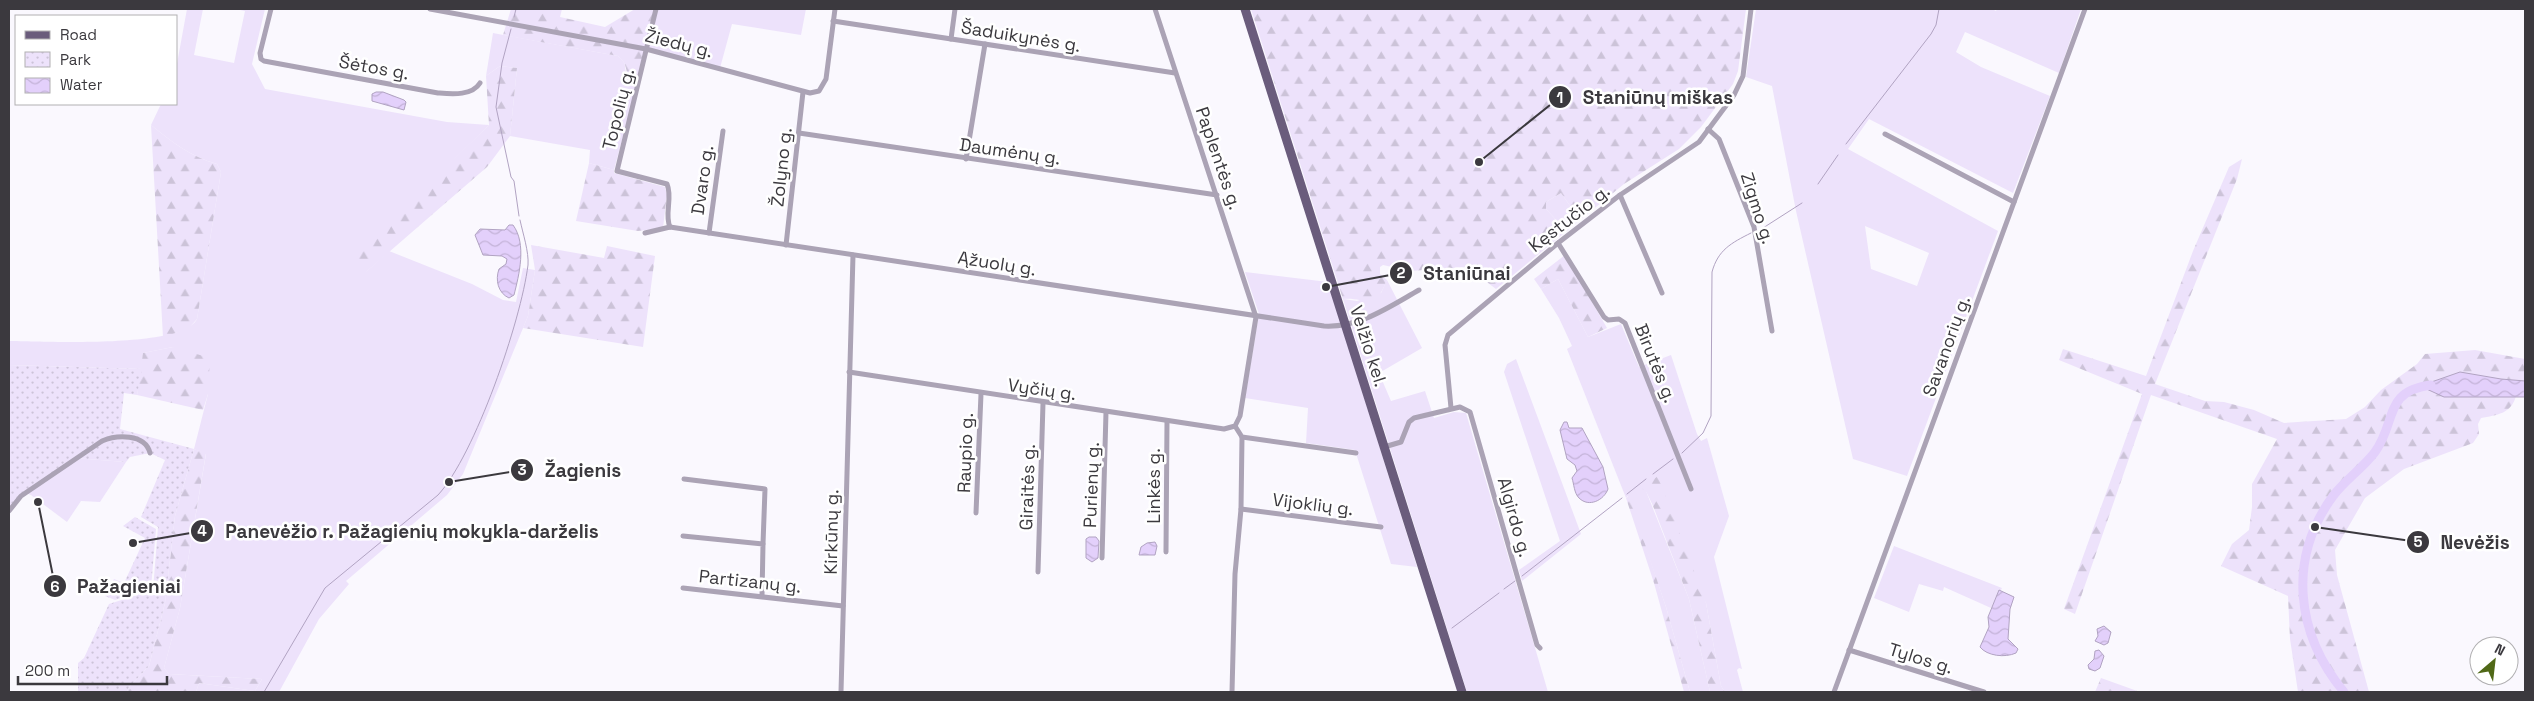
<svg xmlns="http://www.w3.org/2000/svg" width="2534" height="701" font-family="'Space Grotesk',sans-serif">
  <defs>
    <pattern id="forest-firs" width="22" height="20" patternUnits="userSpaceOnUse" patternTransform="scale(1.25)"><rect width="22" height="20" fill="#ede2fb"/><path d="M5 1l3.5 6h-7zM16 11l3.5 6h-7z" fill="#ccc3d8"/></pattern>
    <pattern id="park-dots" width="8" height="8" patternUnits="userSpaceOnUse" patternTransform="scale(1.25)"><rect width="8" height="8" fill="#ede2fb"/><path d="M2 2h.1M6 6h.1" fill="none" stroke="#ccc3d8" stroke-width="1.8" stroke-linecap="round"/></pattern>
    <pattern id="water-waves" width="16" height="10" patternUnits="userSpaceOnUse" patternTransform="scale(1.25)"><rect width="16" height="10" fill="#e3d0fb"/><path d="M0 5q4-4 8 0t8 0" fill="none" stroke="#c4b3d8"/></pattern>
  </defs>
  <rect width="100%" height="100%" fill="#faf8fe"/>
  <!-- grass -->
  <g fill="#ede2fb" fill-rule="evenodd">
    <path d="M187 9H203L194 55 234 63 245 11 235 9H265L252 64 265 89 447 122 489 125 423 190 366 272 389 251 472 284 503 300 516 302 523 268 535 270 528 316 463 474 447 495 346 581 349 584 319 619 279 692H196L199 683 255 691 262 679 169 674 164 668 180 608 206 454 194 449 208 394 173 347 143 353 142 369 9 365V341C43 341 182 349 197 319L221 172 217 164C191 157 172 142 151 125L161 104H176V69Z"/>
    <polygon points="658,9 806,9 801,35 732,24 720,68 646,49"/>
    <path d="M1756 9H1992L1996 11 1997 9H2081L2059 73 1965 32 1956 52 1981 67 2050 96 2013 193 1869 119 1848 149 1998 231 1907 476 1853 459 1796 211 1772 86 1746 77ZM1865 226 1929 253 1917 286 1871 269Z"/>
    <path d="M493 33 618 56C626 62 625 66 626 75 627 81 632 86 635 91L614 170 589 163 590 150 510 136 517 68 500 66 486 76Z"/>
    <polygon points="1561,193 1573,210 1558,222 1546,209 1546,202"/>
    <polygon points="1245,272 1328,282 1417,567 1391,564 1355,450 1306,443 1308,408 1245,398 1259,314"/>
    <polygon points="1558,279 1588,337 1621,324 1639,367 1671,355 1697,434 1701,441 1707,438 1729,516 1714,557 1742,669 1739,668 1737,670 1743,692 1725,692 1721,686 1706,603 1646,491 1689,599 1710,692 1690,692 1666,607 1628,496 1626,498 1567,349 1572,346 1559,318 1541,289"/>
    <polygon points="1387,280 1422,348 1379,373 1391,401 1425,391 1434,418 1454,412 1466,413 1548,692 1467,692 1343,299 1357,301 1381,293"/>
    <polygon points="1516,359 1581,534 1522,581 1519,570 1560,541 1504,372 1507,364"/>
    <polygon points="74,458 126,462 100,502 81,501 67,522 31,495 25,493"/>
    <polygon points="1894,546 2002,588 1991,608 1944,587 1943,591 1919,584 1909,612 1874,598"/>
  </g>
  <!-- forest -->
  <g fill="url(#forest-firs)" fill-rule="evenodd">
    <path d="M511 9H562L560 17 605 27 635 9H655L635 91C623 77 631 66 618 56L503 35Z"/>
    <path d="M1251 9H1746L1738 71 1733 84 1701 127 1679 149 1624 184 1496 289 1467 267 1410 271 1383 265 1380 267V274L1387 280C1373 314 1368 297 1343 299ZM1561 193 1573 210 1558 222 1546 209V202Z"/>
    <polygon points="500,66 517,68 510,136 487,167 366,272 357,273 353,267 352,257 489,125 486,76"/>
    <path d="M151 125C172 142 191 157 217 164L221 172 197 319 188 329 163 337Z"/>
    <path d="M2242 159 2237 179 2155 384 2205 401 2224 402 2254 410 2284 423 2346 419 2365 407 2381 390 2417 364 2425 354 2475 350 2525 359V381L2501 379 2444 397 2516 396C2511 414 2497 415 2481 418L2478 424 2479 434 2473 443 2404 469 2365 498 2335 550 2337 575 2369 692H2298L2290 639 2288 596 2221 566 2232 544 2249 530 2252 507V484L2277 439 2151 395 2075 614 2064 609 2142 394 2059 360 2063 349 2146 376 2193 251 2229 167Z"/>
    <polygon points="589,163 614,170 614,173 665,187 667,194 663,228 638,231 576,221"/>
    <polygon points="531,245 604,258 607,246 655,256 643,347 523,328 528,316 535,270"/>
    <polygon points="1565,255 1607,328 1588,337 1558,279 1541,289 1534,279"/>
    <polygon points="173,347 210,358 208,394 203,410 137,395 143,353"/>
    <polygon points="194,449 206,453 180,608 164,668 169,674 262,679 255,691 199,683 196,692 127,692 129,687 149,666 165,603 175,516"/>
    <polygon points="1658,476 1706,603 1721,686 1725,692 1710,692 1689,599 1653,506 1646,491 1641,488"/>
    <polygon points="1629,496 1666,607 1690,692 1684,692 1654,583 1626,498"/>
    <polygon points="2101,678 2140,692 2095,692"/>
  </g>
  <!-- park -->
  <g fill="url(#park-dots)">
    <polygon points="9,365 142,369 137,395 124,393 120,429 194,449 175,516 165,603 149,666 129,687 127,692 78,692 78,663 84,658 109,604 153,590 158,527 141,517 165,460 150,453 130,457 126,462 74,458 21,496 9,511"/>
    <polygon points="135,517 156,529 151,588 115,600 105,596 114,579 124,583 145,538 123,526"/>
  </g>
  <!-- water -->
  <g fill="url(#water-waves)" stroke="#b1a3c2">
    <polygon points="376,92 383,92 404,100 406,102 404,110 372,101 372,94"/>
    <path d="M509 225H513C527 244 519 275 514 295L509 298C498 293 495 280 499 269L506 264 507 259 502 256 483 255 475 235 480 229 505 230Z"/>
    <polygon points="2460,372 2501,379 2525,381 2525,397 2444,397 2420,386"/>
    <path d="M1564 422H1567L1569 428H1582L1603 467 1608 489C1604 500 1589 508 1579 498 1574 493 1574 484 1572 478L1577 471 1575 465 1567 459 1560 430Z"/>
    <polygon points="1089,537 1096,537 1099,541 1098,558 1092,562 1086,558 1086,539"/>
    <polygon points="1155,542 1157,546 1155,555 1139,555 1141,547 1147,543"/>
    <path d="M1999 590 2014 597 2010 609 2008 639 2018 649 2016 653C2005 658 1987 656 1980 647L1989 627 1988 617Z"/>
    <polygon points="2104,626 2111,632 2108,643 2104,645 2095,641 2098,636 2097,629"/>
    <polygon points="2099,650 2104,656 2100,668 2095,671 2089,669 2088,665 2094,659 2095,651"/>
  </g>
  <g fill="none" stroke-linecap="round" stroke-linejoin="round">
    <!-- stream -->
    <g stroke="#b1a3c2" stroke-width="1">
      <polyline points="514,17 516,9"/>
      <polyline points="511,29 502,63 496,107 511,177 514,181 519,216"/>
      <polyline points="1846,144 1931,34 1936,25 1939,9"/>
      <polyline points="1818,184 1838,155"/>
      <polyline points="1763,228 1802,203"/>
      <path d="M1682 453 1703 433 1711 416 1712 272C1718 250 1731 243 1751 233"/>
      <polyline points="1653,474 1673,459"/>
      <polyline points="1627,494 1646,479"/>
      <polyline points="1522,576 1622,498"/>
      <polyline points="1504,589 1515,581"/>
      <polyline points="1452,628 1499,593"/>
      <path d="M264 692 325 588 438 495C475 455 521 321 528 265 529 252 523 234 520 220"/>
    </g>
    <!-- river -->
    <path stroke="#e3d0fb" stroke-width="9" d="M2344 692C2296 634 2287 559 2333 496 2345 480 2363 468 2375 452 2397 422 2383 391 2431 385"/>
    <!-- street -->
    <g stroke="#aba3b5" stroke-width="5">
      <path d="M271 9 260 53 261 59 264 61 438 93C452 94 472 96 480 83"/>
      <polyline points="430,9 646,49 810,93 819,91 826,79 835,9"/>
      <path d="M656 9 617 171 667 184C673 198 664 214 670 227"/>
      <polyline points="833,21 1175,73"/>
      <polyline points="951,39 955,9"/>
      <polyline points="1708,129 1719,139 1754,227 1772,331"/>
      <polyline points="799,133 1217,195"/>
      <polyline points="1885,134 2014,202"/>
      <polyline points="966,159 985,44"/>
      <polyline points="1620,195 1662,293"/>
      <path d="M645 233 670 227 1324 326C1359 328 1389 307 1419 290"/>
      <polyline points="709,233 723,131"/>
      <polyline points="1558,243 1604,317 1608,320 1619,319 1625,323 1691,489"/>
      <polyline points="786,245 803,92"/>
      <polyline points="849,372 1224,429 1235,426 1240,416 1256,317 1155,9"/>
      <polyline points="1451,408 1445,345 1448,335 1558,243 1620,195 1699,142 1734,95 1743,76 1751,9"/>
      <polyline points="1235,426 1242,437 1356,453"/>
      <polyline points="1384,447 1401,442 1409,422 1414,418 1460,407 1470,412 1537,645 1540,648"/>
      <polyline points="684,479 765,489 763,544"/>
      <polyline points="1241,509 1381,527"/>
      <path d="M9 511 21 496 102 441C116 435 145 433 150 453"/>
      <polyline points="976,513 981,394"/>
      <polyline points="683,536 763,544 762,596"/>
      <polyline points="1166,552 1167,421"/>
      <polyline points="1102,558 1106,412"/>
      <polyline points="1038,572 1043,403"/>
      <polyline points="683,588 843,606"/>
      <polyline points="1849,650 1984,692"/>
      <polyline points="841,692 853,255"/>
      <polyline points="1232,692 1235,574 1241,509 1242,437"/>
      <polyline points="1834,692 2085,9"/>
    </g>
    <!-- primary -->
    <polyline stroke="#6a5c7c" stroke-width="9" points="1245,9 1462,692"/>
  </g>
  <g text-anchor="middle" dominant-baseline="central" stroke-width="5" stroke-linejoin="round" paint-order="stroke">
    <!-- street labels -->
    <g font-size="18" fill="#3b393e" stroke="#fff">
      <text transform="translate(1021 36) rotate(9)">Šaduikynės g.</text>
      <text transform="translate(679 43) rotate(14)">Žiedų g.</text>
      <text transform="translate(374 67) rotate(10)">Šėtos g.</text>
      <text transform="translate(618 109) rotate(-76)">Topolių g.</text>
      <text transform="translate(1010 151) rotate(8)">Daumėnų g.</text>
      <text transform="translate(1219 158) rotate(71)">Paplentės g.</text>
      <text transform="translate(781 167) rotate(-84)">Žolyno g.</text>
      <text transform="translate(702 180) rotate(-82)">Dvaro g.</text>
      <text transform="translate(1758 208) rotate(72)">Zigmo g.</text>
      <text transform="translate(1569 218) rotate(-38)">Kęstučio g.</text>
      <text transform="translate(997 263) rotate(9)">Ąžuolų g.</text>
      <text transform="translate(1369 346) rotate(72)">Velžio kel.</text>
      <text transform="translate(1946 346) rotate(-70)">Savanorių g.</text>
      <text transform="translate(1656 363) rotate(68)">Birutės g.</text>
      <text transform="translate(1042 389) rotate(8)">Vyčių g.</text>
      <text transform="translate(965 453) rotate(-88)">Raupio g.</text>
      <text transform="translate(1091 485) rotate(-88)">Purienų g.</text>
      <text transform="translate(1153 486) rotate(-90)">Linkės g.</text>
      <text transform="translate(1027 487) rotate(-88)">Giraitės g.</text>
      <text transform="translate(1313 504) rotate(7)">Vijoklių g.</text>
      <text transform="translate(1515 517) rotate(74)">Algirdo g.</text>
      <text transform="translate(831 532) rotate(-89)">Kirkūnų g.</text>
      <text transform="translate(750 581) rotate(6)">Partizanų g.</text>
      <text transform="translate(1921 658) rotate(17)">Tylos g.</text>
    </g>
  </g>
  <!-- callouts -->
  <path fill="none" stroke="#3b393e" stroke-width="2" d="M1479 162L1560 97M1326 287L1401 273M449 482L522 470M133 543L202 531M2315 527L2418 542M38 502L55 586"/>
  <g fill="#3b393e" stroke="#fff" stroke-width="2">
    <circle cx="1479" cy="162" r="5"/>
    <circle cx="1326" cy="287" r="5"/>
    <circle cx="449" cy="482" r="5"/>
    <circle cx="133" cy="543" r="5"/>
    <circle cx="2315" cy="527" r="5"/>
    <circle cx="38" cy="502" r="5"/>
    <circle cx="1560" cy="97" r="12"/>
    <circle cx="1401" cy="273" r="12"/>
    <circle cx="522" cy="470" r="12"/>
    <circle cx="202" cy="531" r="12"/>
    <circle cx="2418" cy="542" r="12"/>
    <circle cx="55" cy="586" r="12"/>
  </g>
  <g font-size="15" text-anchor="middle" font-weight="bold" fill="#fff">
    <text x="1560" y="103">1</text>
    <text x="1401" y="278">2</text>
    <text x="522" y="475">3</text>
    <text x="202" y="536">4</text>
    <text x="2418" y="547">5</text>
    <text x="55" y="592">6</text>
  </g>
  <g font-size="19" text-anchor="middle" font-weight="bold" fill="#3b393e" stroke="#fff" stroke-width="5" stroke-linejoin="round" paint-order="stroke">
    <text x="1658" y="104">Staniūnų miškas</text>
    <text x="1467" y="280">Staniūnai</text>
    <text x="583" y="477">Žagienis</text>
    <text x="412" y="538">Panevėžio r. Pažagienių mokykla-darželis</text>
    <text x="2475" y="549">Nevėžis</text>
    <text x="129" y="593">Pažagieniai</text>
  </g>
  <!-- border -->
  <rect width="2534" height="701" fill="none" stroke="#3b393e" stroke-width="20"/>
  <!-- legend -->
  <rect x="15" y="15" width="162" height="90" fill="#ffffff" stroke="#b1b0b2"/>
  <rect x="25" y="31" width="25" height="8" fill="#6a5c7c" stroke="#b1b0b2"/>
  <text x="60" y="40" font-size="15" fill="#3b393e">Road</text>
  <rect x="25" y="52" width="25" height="15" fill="url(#park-dots)" stroke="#b1b0b2"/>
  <text x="60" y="65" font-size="15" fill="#3b393e">Park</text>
  <rect x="25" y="78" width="25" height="15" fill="url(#water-waves)" stroke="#b1b0b2"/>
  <text x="60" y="90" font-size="15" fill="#3b393e">Water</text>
  <!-- north arrow -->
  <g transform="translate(2494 661) rotate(28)"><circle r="24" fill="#ffffff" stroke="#b1b0b2"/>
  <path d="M0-4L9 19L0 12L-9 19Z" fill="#506817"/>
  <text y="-8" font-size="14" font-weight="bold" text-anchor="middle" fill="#3b393e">N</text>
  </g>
  <!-- scale -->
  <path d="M18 676v8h149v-8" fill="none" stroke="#3b393e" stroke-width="2.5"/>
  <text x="25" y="676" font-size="15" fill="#3b393e" stroke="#ffffff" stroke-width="4" paint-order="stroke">200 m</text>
</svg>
